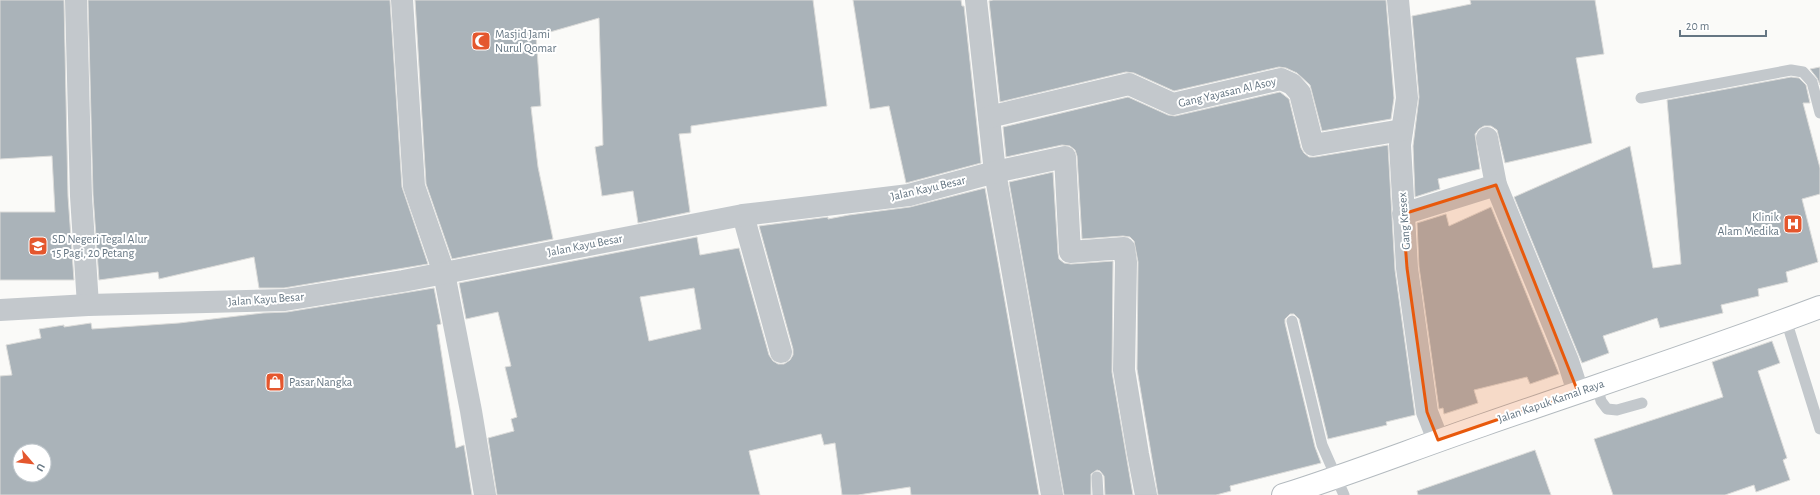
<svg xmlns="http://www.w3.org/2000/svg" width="1820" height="495" font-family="'Alegreya Sans',sans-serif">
  <rect width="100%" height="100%" fill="#fafaf8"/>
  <!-- building -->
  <g fill="#aab3b9" stroke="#dcdcda" fill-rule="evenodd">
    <polygon points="0,0 64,0 68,196 74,280 0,280 0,212 55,212 52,156 0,159"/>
    <polygon points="88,0 390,0 402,187 428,264 284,288 259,288 254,257 159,279 158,272 99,280 93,195"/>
    <polygon points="415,0 813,0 827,106 691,126 691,133 679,134 690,212 638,223 633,191 602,196 595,147 603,145 599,18 536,36 541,106 531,107 538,167 553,239 452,259 426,184"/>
    <polygon points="853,0 961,0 962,6 964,6 981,163 906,183 889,106 870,109"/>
    <polygon points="993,0 1386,0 1394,98 1391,119 1322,131 1310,85 1297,73 1286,68 1279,67 1174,91 1134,73 1126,72 1000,102 989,1"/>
    <polygon points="1470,0 1595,0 1604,54 1576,58 1592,143 1505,163 1497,130 1491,126 1484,126 1479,129 1475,134 1480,169 1438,179 1440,189 1415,197 1413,146 1419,97 1412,16 1471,4"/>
    <polygon points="1820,67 1820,85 1817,78 1810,69"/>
    <polygon points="1791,77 1799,78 1806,85 1810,103 1803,103 1820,168 1820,194 1802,199 1818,262 1786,272 1788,282 1758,289 1759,296 1721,305 1723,313 1660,328 1657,318 1603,336 1609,353 1582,363 1514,197 1630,146 1653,268 1681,264 1667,100"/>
    <polygon points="1280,92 1289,99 1301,148 1304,153 1309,157 1315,157 1388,145 1395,270 1415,415 1386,422 1387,425 1328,439 1299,319 1294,314 1290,314 1285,319 1285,323 1315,447 1321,463 1230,486 1231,491 1216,495 1158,495 1137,369 1138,262 1134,241 1130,237 1123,236 1082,239 1077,156 1075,150 1070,146 1062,145 1006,157 1003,127 1128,97 1168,115 1175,116"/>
    <polygon points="1053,172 1058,253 1059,259 1064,263 1071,264 1113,261 1112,372 1133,495 1105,495 1104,476 1100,471 1097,470 1091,474 1091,495 1064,495 1009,182"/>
    <path d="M985 188 1039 495H911L910 487 858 495H842L835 443 824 445 821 434 749 451 760 495H497L488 438 514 431 511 419 517 417 505 367 511 366 498 312 466 319 459 283 697 237 700 255 739 248 769 355 773 361 778 364H784L790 360 793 355V349L759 226 828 217V219L849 215 910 207ZM694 288 701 329 649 341 640 297Z"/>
    <polygon points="1491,207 1559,374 1530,384 1527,377 1474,390 1478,403 1444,414 1443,408 1439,409 1419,267 1417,223 1446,214 1449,226"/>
    <path d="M434 288 441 324 437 325 456 448 464 445 472 495H0V376L12 375 6 345 41 338 39 329 64 325V327L91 323 92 329 179 323 263 313 287 312ZM20 451H44V475H20Z"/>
    <polygon points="1772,341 1780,363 1758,371 1787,458 1783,460 1790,480 1756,492 1754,485 1725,495 1613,495 1594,439 1723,397 1712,362"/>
    <polygon points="1535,450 1551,495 1418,495 1417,491"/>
  </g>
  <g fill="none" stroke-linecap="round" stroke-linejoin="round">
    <defs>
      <path id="secondary" d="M1283 495C1350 474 1416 448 1483 425 1595 386 1709 349 1820 307"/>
    </defs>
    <!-- secondary casing -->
    <use href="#secondary" stroke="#b3babf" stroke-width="24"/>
    <!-- service -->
    <g stroke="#c3c8cc" stroke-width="11">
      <polyline points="1641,98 1791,70 1803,72 1812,82 1820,113"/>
      <polyline points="1786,320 1820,429"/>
      <polyline points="1292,321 1322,445 1344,495"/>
      <polyline points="1597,385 1601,401 1607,409 1617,410 1642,403"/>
      <polyline points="1097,477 1098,495"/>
    </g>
    <!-- minor -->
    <g stroke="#c3c8cc" stroke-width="22">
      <polyline points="76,0 81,196 88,305"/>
      <polyline points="402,0 414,186 444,273 471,411 485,495"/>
      <polyline points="976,0 995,172 1052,495"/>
      <polyline points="1398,0 1407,98 1400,145 1407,268 1427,412 1438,440"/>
      <polyline points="989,117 1129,84 1173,104 1281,79 1292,84 1300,93 1313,145 1402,130"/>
      <polyline points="1487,138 1496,185 1568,361 1578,392"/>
      <polyline points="1403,214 1496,185"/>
      <polyline points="743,215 781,352"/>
      <polyline points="0,310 88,305 285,300 403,281 743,215 909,195 995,172 1065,157 1070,252 1124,248 1126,262 1124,370 1138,454 1146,495"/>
    </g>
    <!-- secondary -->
    <use href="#secondary" stroke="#fff" stroke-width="22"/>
  </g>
  <!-- marked area -->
  <path fill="#e8590c" fill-opacity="0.2" stroke="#e8590c" stroke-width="3" stroke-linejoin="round" d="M1496 185 1578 392 1438 440 1427 412 1407 268 1403 214Z"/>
  <!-- icons -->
  <defs>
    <symbol id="mosque-square" viewBox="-11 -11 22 22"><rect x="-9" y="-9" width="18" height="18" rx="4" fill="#e4572e" stroke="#fff"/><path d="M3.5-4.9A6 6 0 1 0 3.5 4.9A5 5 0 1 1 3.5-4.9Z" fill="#fff"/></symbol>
    <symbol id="hospital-square" viewBox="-11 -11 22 22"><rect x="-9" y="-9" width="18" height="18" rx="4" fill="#e4572e" stroke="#fff"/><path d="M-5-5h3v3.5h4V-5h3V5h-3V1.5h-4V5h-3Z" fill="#fff"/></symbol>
    <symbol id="school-square" viewBox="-11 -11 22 22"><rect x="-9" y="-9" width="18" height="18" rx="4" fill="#e4572e" stroke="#fff"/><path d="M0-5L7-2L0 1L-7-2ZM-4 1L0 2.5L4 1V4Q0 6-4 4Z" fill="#fff"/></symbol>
    <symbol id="shop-square" viewBox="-11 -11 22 22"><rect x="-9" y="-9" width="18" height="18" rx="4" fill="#e4572e" stroke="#fff"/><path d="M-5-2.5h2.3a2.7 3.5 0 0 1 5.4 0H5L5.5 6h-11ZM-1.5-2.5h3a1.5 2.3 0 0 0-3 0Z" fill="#fff"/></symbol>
  </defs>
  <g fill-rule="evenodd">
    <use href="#mosque-square" x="470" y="30" width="22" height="22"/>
    <use href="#hospital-square" x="1782" y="213" width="22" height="22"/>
    <use href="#school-square" x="27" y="235" width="22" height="22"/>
    <use href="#shop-square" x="264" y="371" width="22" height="22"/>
  </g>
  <g text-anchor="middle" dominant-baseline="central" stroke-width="4" stroke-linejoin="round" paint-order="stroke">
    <!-- poi labels -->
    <g font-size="12" fill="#657683" stroke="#fff" text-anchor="start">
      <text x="495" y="34">Masjid Jami<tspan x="495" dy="14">Nurul Qomar</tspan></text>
      <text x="1779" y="217" text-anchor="end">Klinik<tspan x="1779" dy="14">Alam Medika</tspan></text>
      <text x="52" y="239">SD Negeri Tegal Alur<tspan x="52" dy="14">15 Pagi, 20 Petang</tspan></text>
      <text x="289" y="382">Pasar Nangka</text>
    </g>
    <!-- street labels -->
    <g font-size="12" fill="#657683" stroke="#fff">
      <text transform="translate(1227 92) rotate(-13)">Gang Yayasan Al Asoy</text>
      <text transform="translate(928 188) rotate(-13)">Jalan Kayu Besar</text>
      <text transform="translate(1404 221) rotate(-94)">Gang Kresex</text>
      <text transform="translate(585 245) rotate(-11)">Jalan Kayu Besar</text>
      <text transform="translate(266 299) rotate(-4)">Jalan Kayu Besar</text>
      <text transform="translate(1551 401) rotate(-19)">Jalan Kapuk Kamal Raya</text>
    </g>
  </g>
  <!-- north arrow -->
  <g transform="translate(32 463) rotate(118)"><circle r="19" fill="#ffffff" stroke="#c1c8cd"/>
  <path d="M0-3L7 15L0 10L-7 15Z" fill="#e4572e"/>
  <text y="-6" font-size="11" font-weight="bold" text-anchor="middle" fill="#657683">U</text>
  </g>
  <!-- scale -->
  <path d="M1680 30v6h86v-6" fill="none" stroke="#657683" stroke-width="2"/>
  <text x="1686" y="30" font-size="12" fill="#657683" stroke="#ffffff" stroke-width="3" paint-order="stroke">20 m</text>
</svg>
